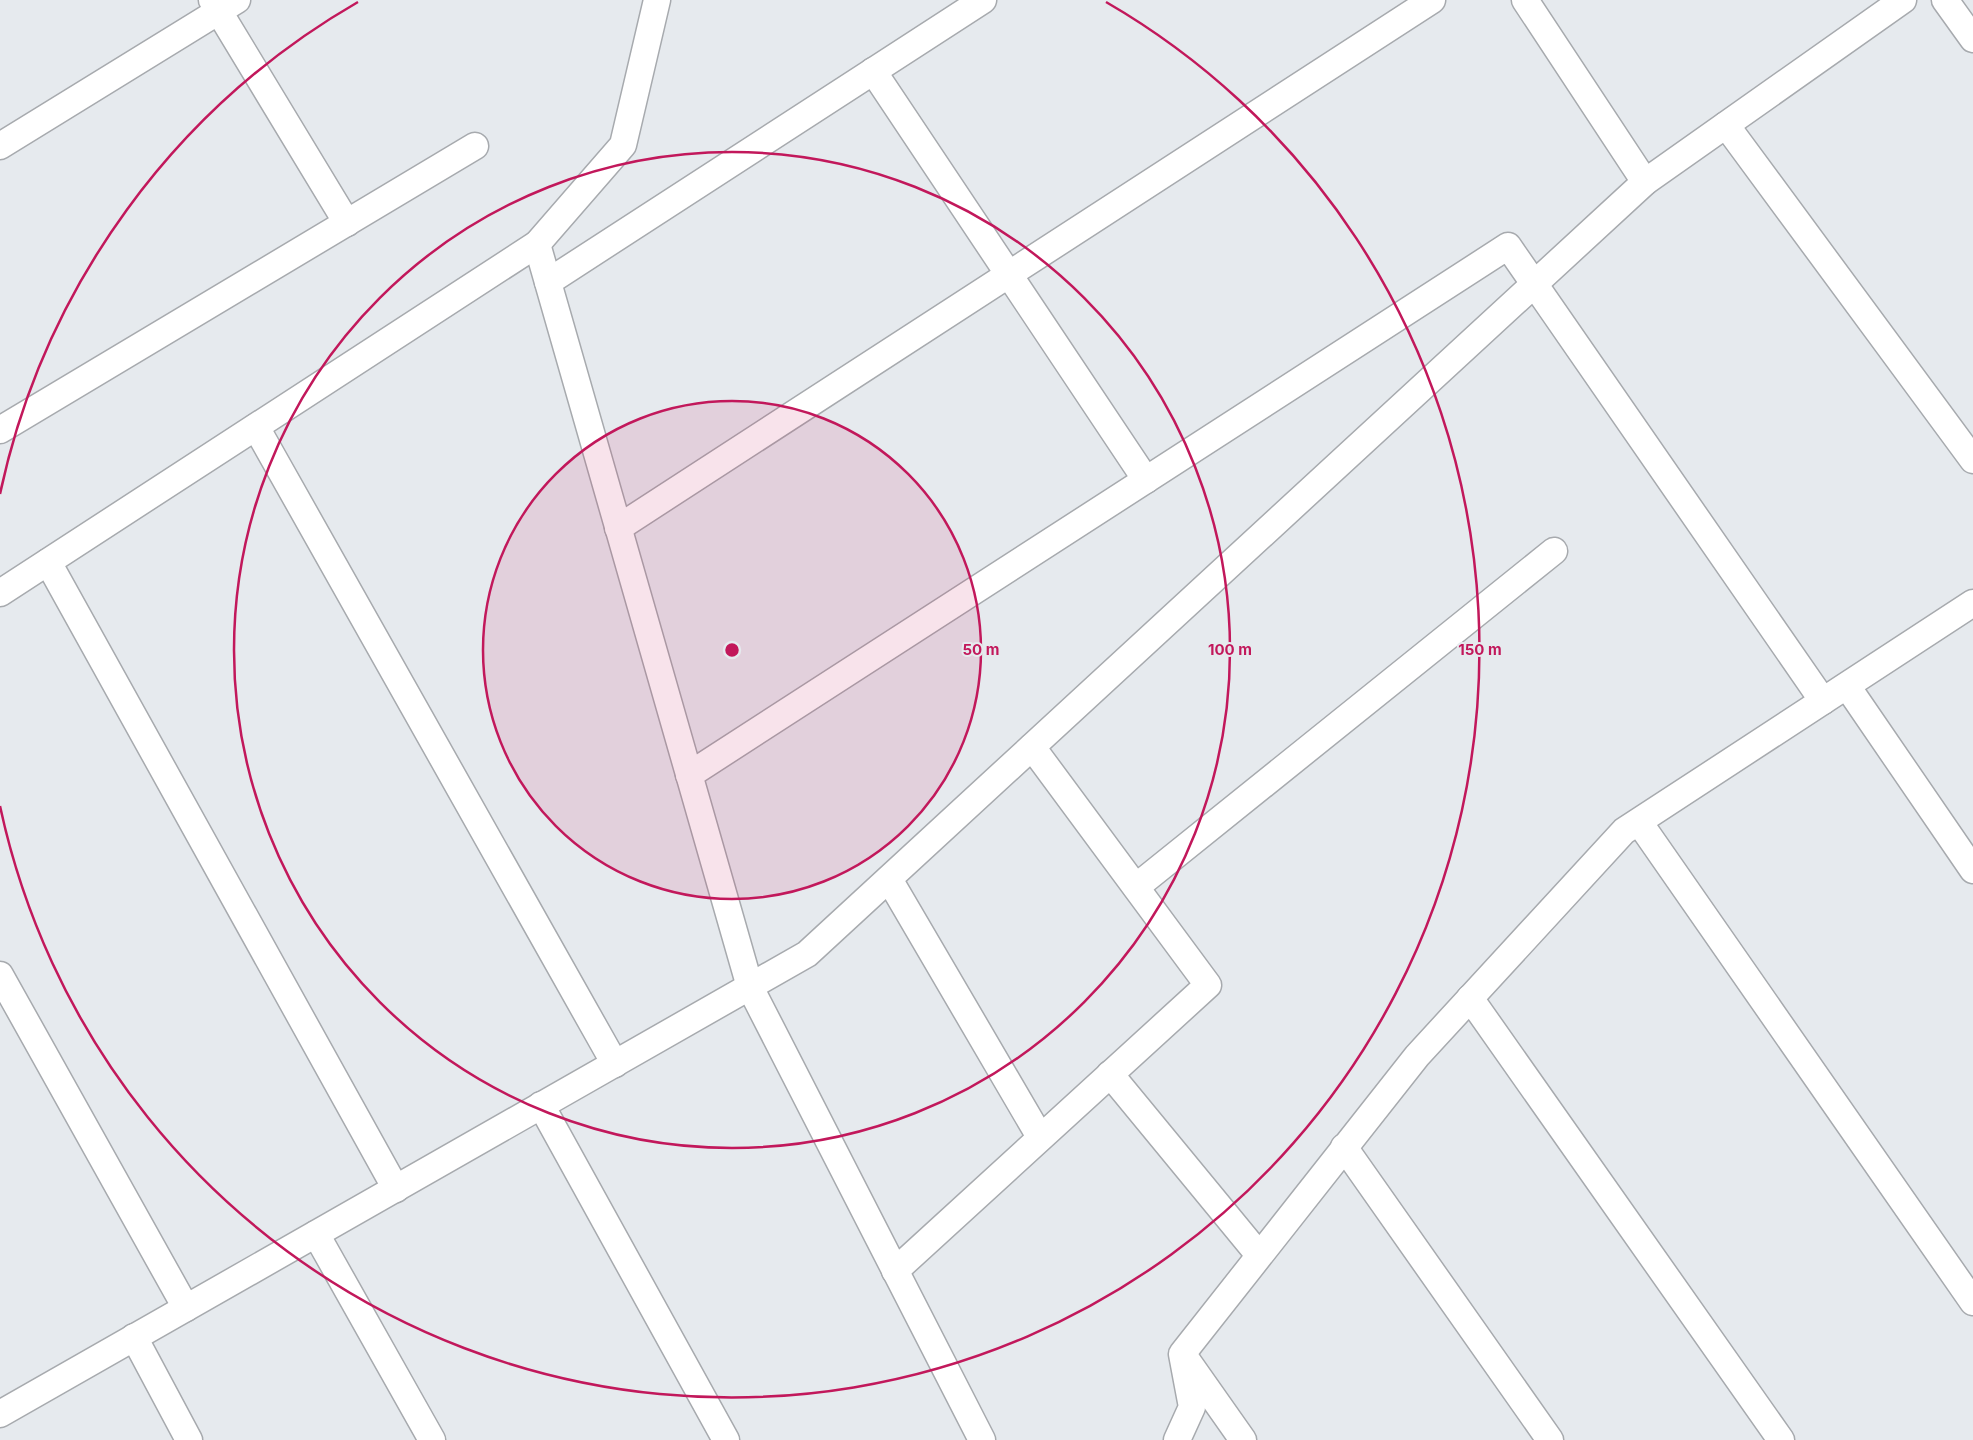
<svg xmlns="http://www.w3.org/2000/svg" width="1973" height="1440" font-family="Inter,sans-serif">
  <rect width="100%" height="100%" fill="#e6eaee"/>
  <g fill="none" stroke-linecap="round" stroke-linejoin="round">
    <defs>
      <g id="minor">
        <polyline points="212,0 347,223"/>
        <polyline points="1525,0 1645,182"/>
        <polyline points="1945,0 1973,39"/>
        <polyline points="873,71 1146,480"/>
        <polyline points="1726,125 1973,460"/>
        <polyline points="0,146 237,0"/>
        <polyline points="537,244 750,987 982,1440"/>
        <polyline points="548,282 983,0"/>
        <polyline points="256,427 615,1064"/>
        <polyline points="0,430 475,146"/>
        <polyline points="618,528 1432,0"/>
        <polyline points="48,562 396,1189"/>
        <polyline points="0,593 537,244 623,145 657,0"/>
        <polyline points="1847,686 1973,870"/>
        <polyline points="689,775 1508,246 1823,701"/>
        <polyline points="1639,822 1973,1302"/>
        <polyline points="889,879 1040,1137"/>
        <polyline points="1136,887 1554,551"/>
        <polyline points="0,975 186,1308"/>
        <polyline points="1470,998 1781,1440"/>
        <polyline points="1110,1074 1259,1255"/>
        <polyline points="541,1105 726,1440"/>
        <polyline points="1344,1147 1550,1440"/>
        <polyline points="316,1234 432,1440"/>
        <polyline points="895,1271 1208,985 1032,747"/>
        <polyline points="134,1337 189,1440"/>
        <polyline points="1186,1359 1243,1440"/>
        <polyline points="0,1414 807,954 1645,182 1903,0"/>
        <polyline points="1177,1440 1192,1407 1182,1354 1417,1056 1624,831 1973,603"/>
      </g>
    </defs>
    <!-- minor casing -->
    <use href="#minor" stroke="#a7aaae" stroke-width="29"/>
    <!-- minor -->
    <use href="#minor" stroke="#fff" stroke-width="26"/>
  </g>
  <!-- distance rings -->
  <circle cx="732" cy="650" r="249" fill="#c2185b" fill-opacity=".12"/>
  <g fill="none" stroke="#c2185b" stroke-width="2.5">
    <circle cx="732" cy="650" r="249"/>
    <circle cx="732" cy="650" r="498"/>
    <path d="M0 494A748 748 0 0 1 358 2M1106 2A748 748 0 1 1 0 806"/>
  </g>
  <circle cx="732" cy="650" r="8" fill="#c2185b" stroke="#e6eaee" stroke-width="2.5"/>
  <g font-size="15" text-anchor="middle" font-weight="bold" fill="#c2185b" stroke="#e6eaee" stroke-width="4" stroke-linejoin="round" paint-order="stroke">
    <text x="981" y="655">50 m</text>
    <text x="1230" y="655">100 m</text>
    <text x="1480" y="655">150 m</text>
  </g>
</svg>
